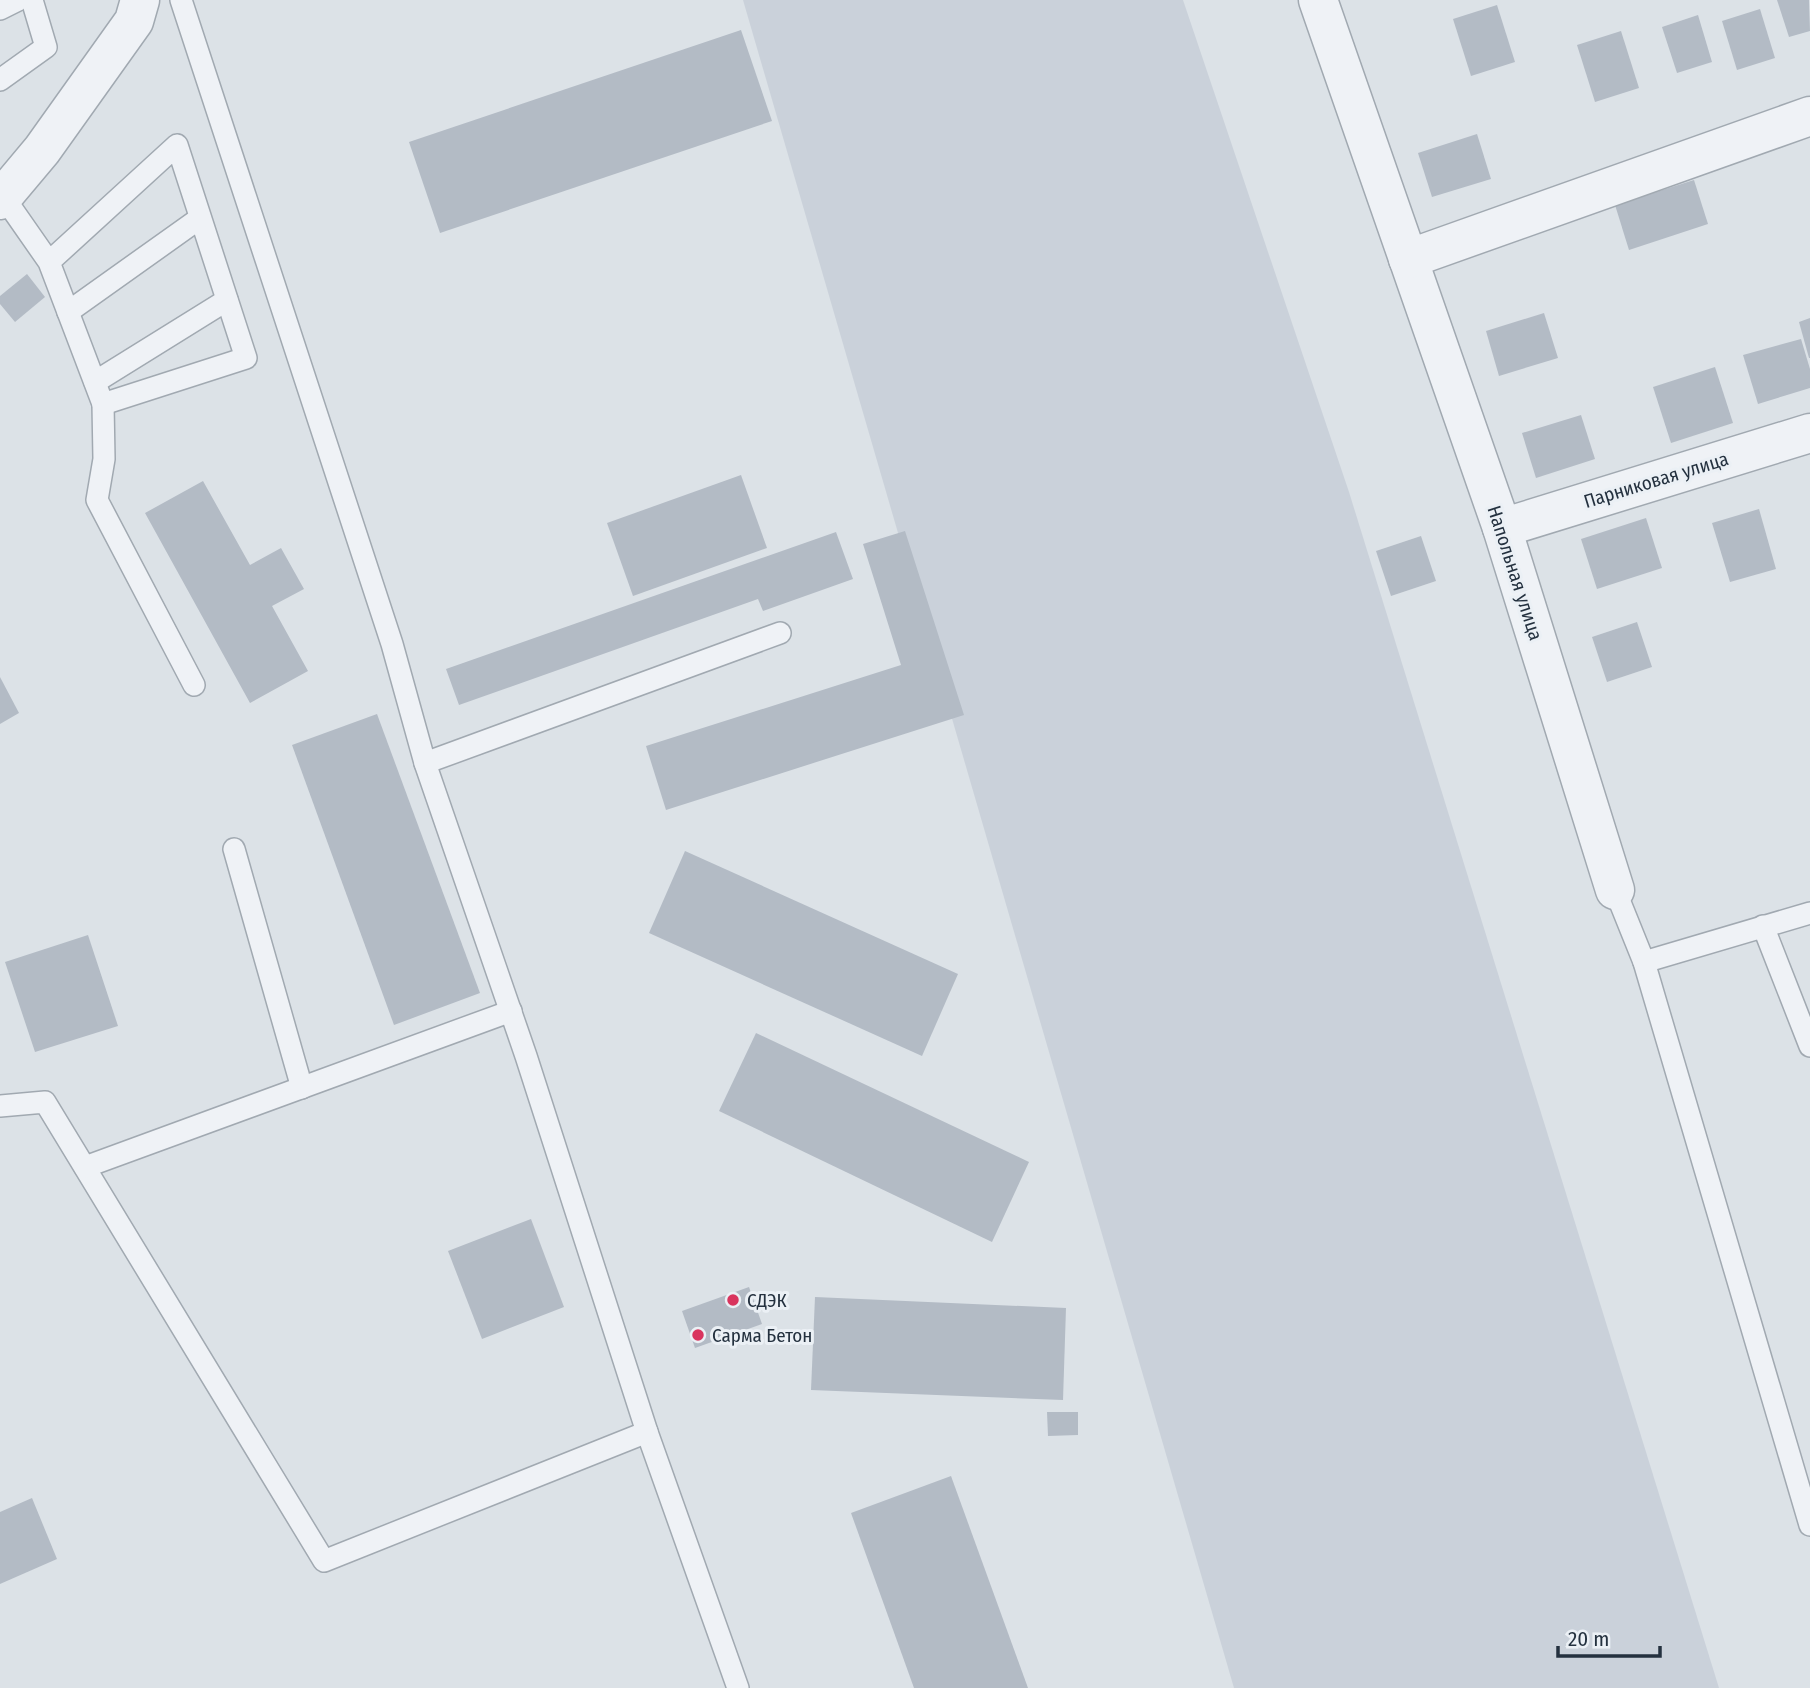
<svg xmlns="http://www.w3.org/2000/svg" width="1810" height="1688" font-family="'Fira Sans Condensed',sans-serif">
  <rect width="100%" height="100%" fill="#dce2e7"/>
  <!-- built -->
  <polygon fill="#cad1da" points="743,0 1183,0 1349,492 1719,1688 1234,1688"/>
  <!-- building -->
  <g fill="#b3bbc5">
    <polygon points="1777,0 1809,0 1810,31 1789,37"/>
    <polygon points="1497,5 1515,62 1471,76 1453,19"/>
    <polygon points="1760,9 1775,58 1737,70 1722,21"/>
    <polygon points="1698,15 1712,62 1677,73 1662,27"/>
    <polygon points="741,30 772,121 440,233 409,142"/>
    <polygon points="1621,31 1639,88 1595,102 1577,45"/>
    <polygon points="1477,134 1491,179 1432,197 1418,153"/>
    <polygon points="1694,180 1708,224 1629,250 1615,205"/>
    <polygon points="27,274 45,297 15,322 0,304 0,296"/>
    <polygon points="1544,313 1558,358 1499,376 1486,331"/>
    <polygon points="1810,318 1810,358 1809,358 1799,322"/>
    <polygon points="1801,339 1810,369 1810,388 1758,404 1743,355"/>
    <polygon points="1715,367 1733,423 1671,443 1653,387"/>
    <polygon points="1581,415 1595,459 1536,478 1522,433"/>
    <polygon points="741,475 767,548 633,596 607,523"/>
    <polygon points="203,481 250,565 281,548 304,589 272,606 308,671 250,703 145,513"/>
    <polygon points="1759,509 1776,569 1730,582 1712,523"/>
    <polygon points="1646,518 1662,568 1597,589 1581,539"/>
    <polygon points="905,531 964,715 666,810 646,746 901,665 863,544"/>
    <polygon points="836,532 853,579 763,611 758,599 459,705 446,669"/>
    <polygon points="1421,536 1436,581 1391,596 1376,551"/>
    <polygon points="1637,622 1652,667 1607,682 1592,637"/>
    <polygon points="0,677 19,713 0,724"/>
    <polygon points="377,714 480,993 394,1025 292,745"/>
    <polygon points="685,851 958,974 922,1056 649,933"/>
    <polygon points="88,935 118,1026 35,1052 5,962"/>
    <polygon points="756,1033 1029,1162 992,1242 719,1111"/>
    <polygon points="531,1219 564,1307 482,1339 448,1251"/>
    <polygon points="749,1287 762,1324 695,1348 682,1311"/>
    <polygon points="815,1297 1066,1308 1063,1400 811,1390"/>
    <polygon points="1047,1412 1078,1412 1078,1435 1048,1436"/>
    <polygon points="951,1476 1028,1688 914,1688 851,1513"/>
    <polygon points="32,1498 57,1559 0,1584 0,1512"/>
  </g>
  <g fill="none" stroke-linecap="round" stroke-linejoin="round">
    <defs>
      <g id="service">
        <polyline points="181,0 392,644 425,763 526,1056 647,1432 738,1688"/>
        <polyline points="0,9 18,0"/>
        <polyline points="0,80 46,47 32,0"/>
        <polyline points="3,196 49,262 177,145 246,358 103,404 49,262"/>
        <polyline points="68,312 200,218"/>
        <polyline points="95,382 227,300"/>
        <polyline points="103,404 104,459 97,500 194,685"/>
        <polyline points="425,763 780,633"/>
        <polyline points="234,849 302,1088"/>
        <polyline points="1615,890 1644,962 1810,1525"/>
        <polyline points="1763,926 1810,1046"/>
        <polyline points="1644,962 1810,913"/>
        <polyline points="0,1106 45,1102 324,1561 647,1432"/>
        <polyline points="85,1167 511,1011"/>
      </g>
      <g id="minor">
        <polyline points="1318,0 1502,528 1615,890"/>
        <polyline points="0,200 42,150 134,21 140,0"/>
        <polyline points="1408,259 1810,116"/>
        <polyline points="1502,528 1810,433"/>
      </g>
    </defs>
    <!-- service casing -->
    <use href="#service" stroke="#a1a9b1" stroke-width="24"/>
    <!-- minor casing -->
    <use href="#minor" stroke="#a1a9b1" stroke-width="41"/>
    <!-- service -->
    <use href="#service" stroke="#eff2f6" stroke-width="21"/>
    <!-- minor -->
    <use href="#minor" stroke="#eff2f6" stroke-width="38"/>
  </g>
  <!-- markers -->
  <g fill="#d9345e" stroke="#ebf0f5" stroke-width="2.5">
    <circle cx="733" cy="1300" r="7"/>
    <circle cx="698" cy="1335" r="7"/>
  </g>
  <g text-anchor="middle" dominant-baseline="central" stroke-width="6" stroke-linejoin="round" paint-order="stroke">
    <!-- street labels -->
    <g font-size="19" fill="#24313f" stroke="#ebf0f5">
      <text transform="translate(1656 480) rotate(-17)">Парниковая улица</text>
      <text transform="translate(1515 573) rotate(72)">Напольная улица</text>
    </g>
    <!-- poi labels -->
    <g font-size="19" fill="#24313f" stroke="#ebf0f5" text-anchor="start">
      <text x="747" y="1300">СДЭК</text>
      <text x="712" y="1335">Сарма Бетон</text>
    </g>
  </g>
  <!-- scale -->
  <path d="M1558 1646v10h102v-10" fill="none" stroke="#24313f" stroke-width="3.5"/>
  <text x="1568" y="1646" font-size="21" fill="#24313f" stroke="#ebf0f5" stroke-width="5" paint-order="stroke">20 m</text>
</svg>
